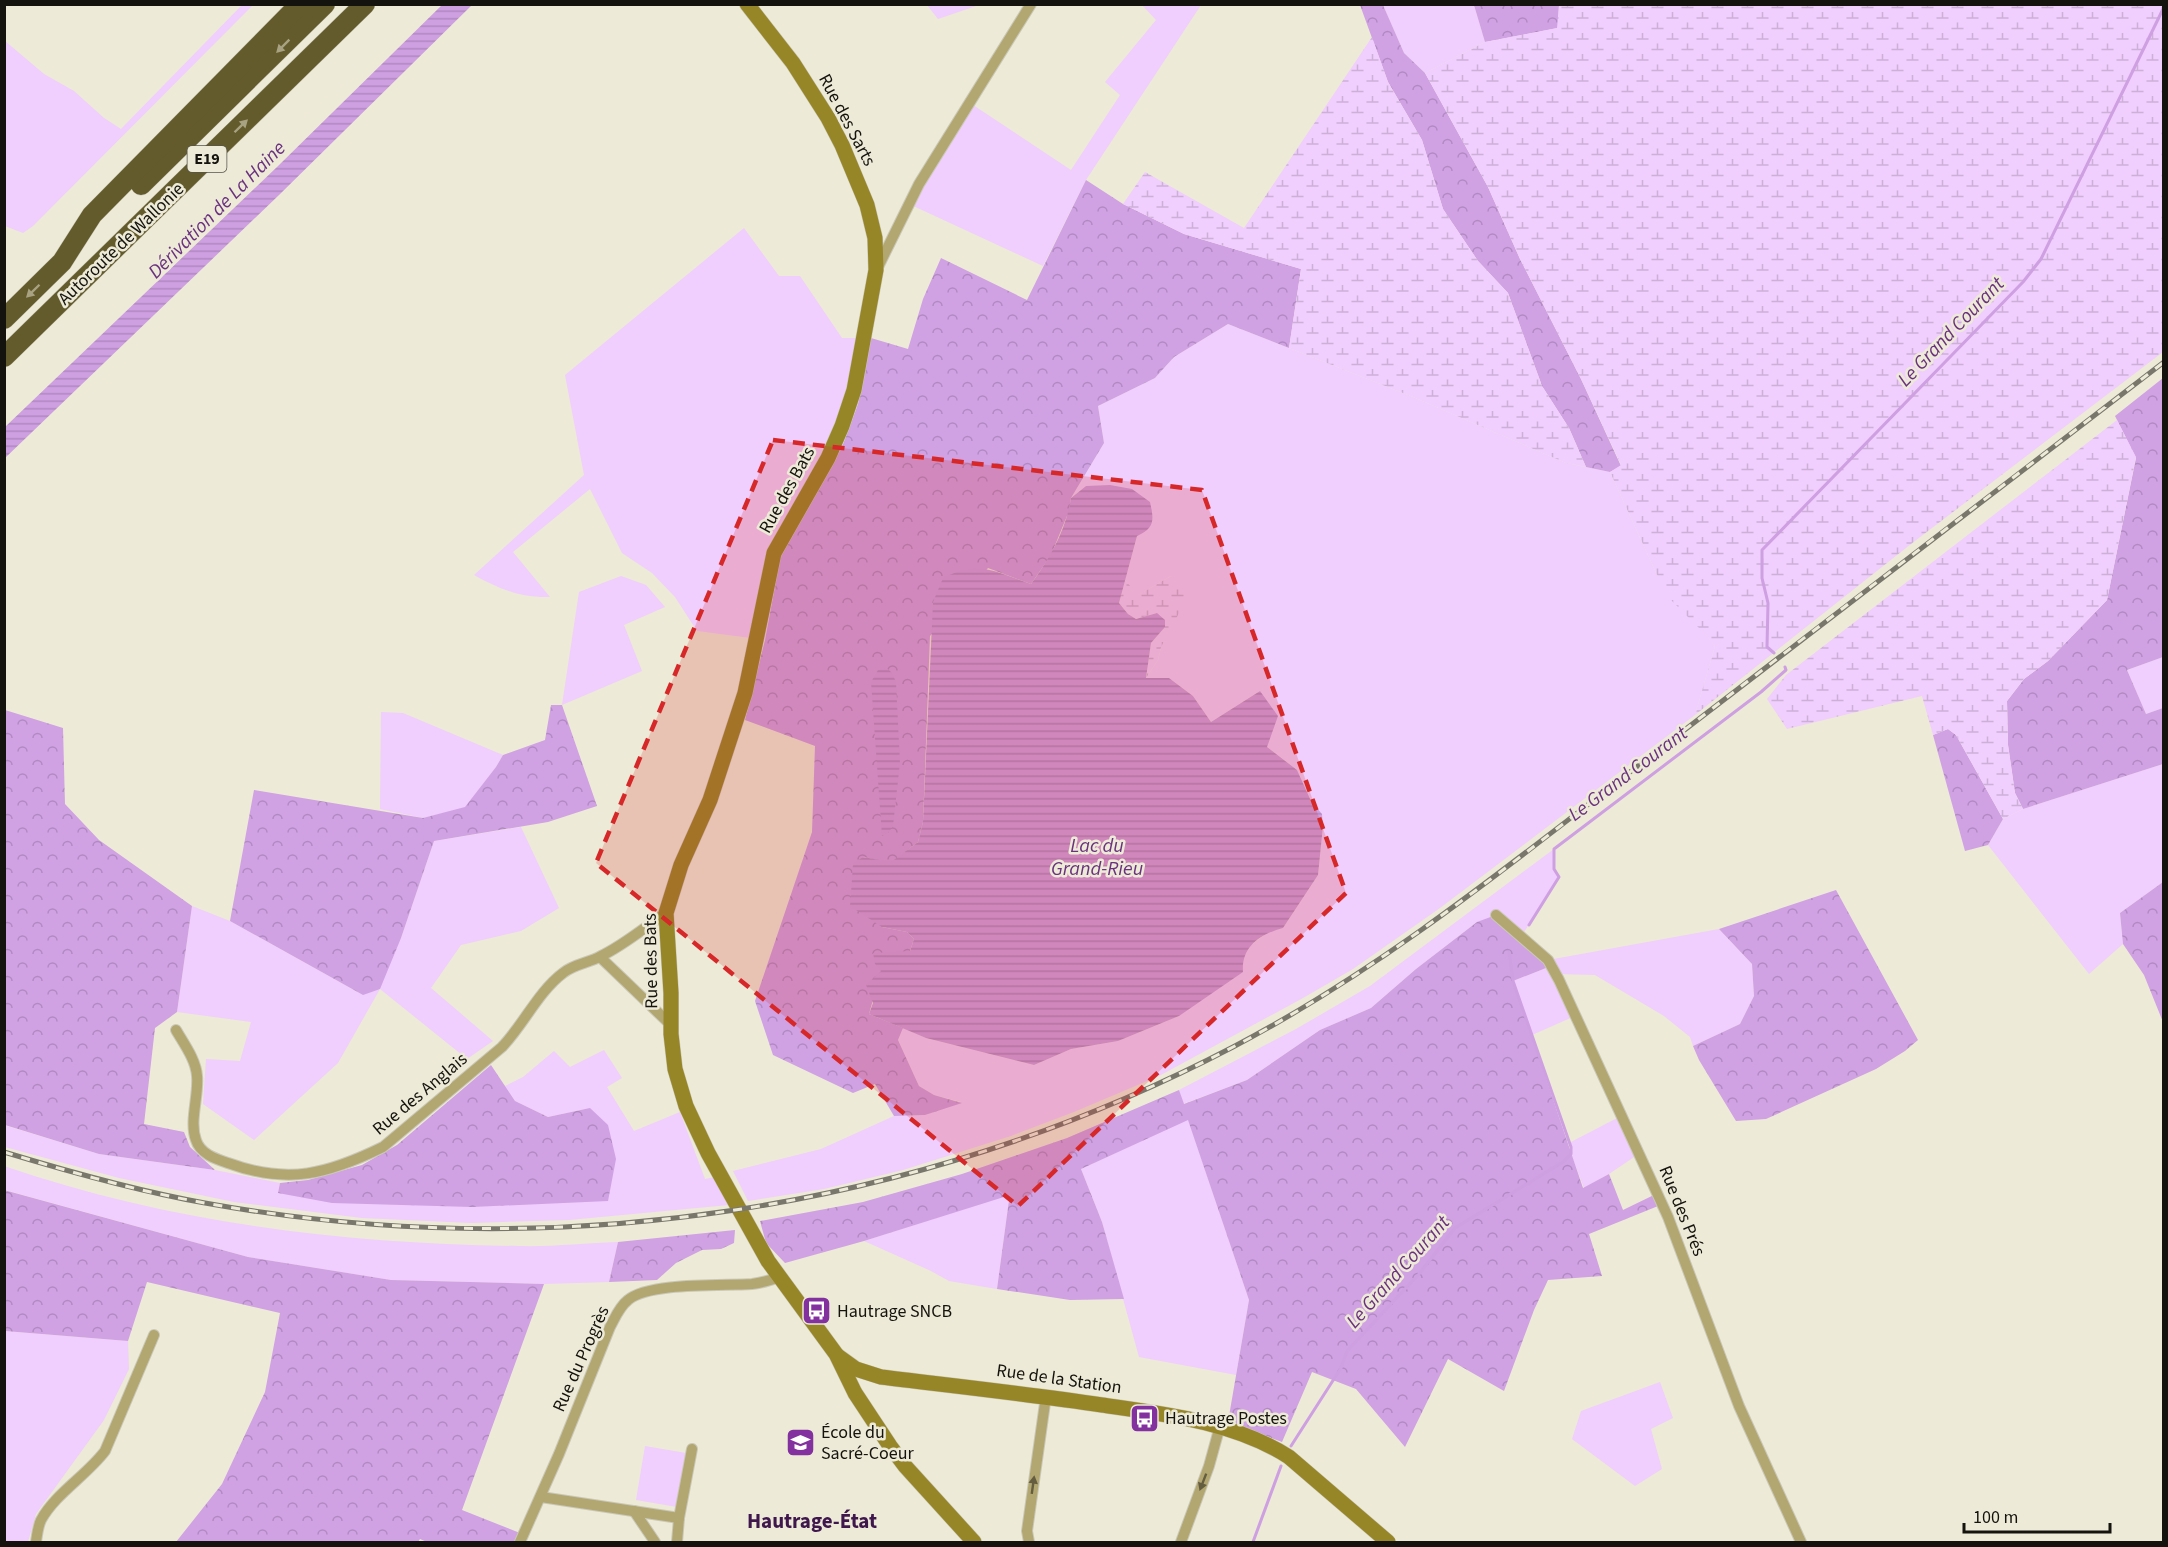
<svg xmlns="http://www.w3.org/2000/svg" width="2168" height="1547" font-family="'Source Sans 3',sans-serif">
  <defs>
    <pattern id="forest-crowns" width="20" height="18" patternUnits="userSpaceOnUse" patternTransform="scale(1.5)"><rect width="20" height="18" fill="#d0a1e3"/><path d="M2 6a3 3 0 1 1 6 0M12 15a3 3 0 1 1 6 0" fill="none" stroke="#b28ac2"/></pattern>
    <pattern id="wetland-marsh" width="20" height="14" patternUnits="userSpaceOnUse" patternTransform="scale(1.5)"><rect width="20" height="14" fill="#f0cefd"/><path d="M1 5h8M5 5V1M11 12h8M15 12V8" fill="none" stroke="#cdb0d8"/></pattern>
    <pattern id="water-rules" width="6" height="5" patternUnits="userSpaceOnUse" patternTransform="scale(1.5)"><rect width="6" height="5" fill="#ce9fe1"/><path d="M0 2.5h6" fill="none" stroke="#b088c0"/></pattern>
  </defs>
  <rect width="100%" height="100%" fill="#edead8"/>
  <!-- green -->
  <g fill="#f0cefd">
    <polygon points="242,5 253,5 33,226 23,233 5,226 5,41 44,74 74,91 104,118 121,129"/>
    <polygon points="927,5 979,5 938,19"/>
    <polygon points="1142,5 1201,5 1086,180 1043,266 909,204 970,103 1071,170 1120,95 1105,82 1156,20"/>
    <polygon points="1383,5 1474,5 1485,42 1425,73 1404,53"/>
    <path d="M744 228 779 276H800L842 338H871L858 404 842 447 781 554 765 640 697 631 675 597 652 573 622 553 590 489 513 552 550 597C521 598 499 589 474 575L584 475 565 375Z"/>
    <polygon points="1228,324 1413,397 1566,463 1610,472 1658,577 1715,646 1695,715 1440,908 1353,969 1303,998 1159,1076 1074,1112 1011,1136 903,1170 824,1189 748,1201 733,1171 821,1149 894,1116 925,1115 961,1102 934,1095 919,1086 898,1040 903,1028 926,1038 1034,1065 1071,1049 1118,1041 1179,1016 1242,959 1250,946 1268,932 1283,928 1318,875 1323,826 1322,814 1311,801 1297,770 1267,747 1260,691 1211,722 1193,696 1169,678 1146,678 1158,660 1161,647 1171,576 1137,596 1125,580 1137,536 1086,486 1071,498 1104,443 1098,406 1155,378 1174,357"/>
    <polygon points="621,576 646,585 665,607 624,625 642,671 562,705 579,592"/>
    <polygon points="2163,657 2163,708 2146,714 2127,670"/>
    <polygon points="381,712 403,713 503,755 496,767 465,808 423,818 380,809"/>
    <polygon points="2163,764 2163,882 2120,913 2123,944 2089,974 1988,845 2003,819 2023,809"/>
    <polygon points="521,827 559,908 521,931 461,945 431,988 493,1041 467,1059 380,989 338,1063 254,1140 203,1104 206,1059 240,1061 251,1022 177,1012 192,906 230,921 363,995 401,938 434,841"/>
    <polygon points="1554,849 1554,869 1559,877 1521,937 1477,922 1416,969 1371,1008 1320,1030 1247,1080 1183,1104 1179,1090 1296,1029 1370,986"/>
    <polygon points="1719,929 1752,964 1754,996 1740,1024 1693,1046 1690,1037 1664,1016 1595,975 1556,974 1575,1016 1532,1035 1513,981 1551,966 1548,960"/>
    <polygon points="604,1050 622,1078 607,1087 634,1131 680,1112 705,1179 715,1177 729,1205 569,1220 471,1223 362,1218 234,1202 119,1178 5,1147 4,1125 99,1154 215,1170 280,1183 278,1193 590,1108 548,1117 515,1101 505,1086 523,1077 554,1051 570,1067"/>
    <polygon points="1623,1115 1640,1153 1609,1174 1584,1188 1571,1154 1569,1143"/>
    <polygon points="1188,1119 1249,1300 1236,1375 1139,1357 1102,1222 1081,1169"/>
    <path d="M4 1166C170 1223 344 1244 518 1246 552 1247 585 1243 618 1242L609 1282 544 1284 391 1280 248 1257 5 1190Z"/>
    <polygon points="1007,1195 1009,1200 997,1289 949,1281 931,1271 864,1241"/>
    <polygon points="4,1331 128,1341 129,1369 104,1420 36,1514 28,1542 5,1542"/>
    <polygon points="1660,1382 1673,1418 1651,1429 1662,1469 1635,1486 1572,1439 1581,1411"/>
    <polygon points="645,1446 686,1453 677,1507 636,1500"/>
  </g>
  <!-- forest -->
  <g fill="url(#forest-crowns)">
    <polygon points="1360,5 1383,5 1404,53 1425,73 1488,187 1520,259 1581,379 1621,466 1610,472 1586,467 1569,428 1542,386 1508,293 1478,261 1443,209 1422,140 1388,82"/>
    <polygon points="1474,5 1559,5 1558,28 1485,42"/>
    <polygon points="1086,180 1123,204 1184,234 1301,269 1289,348 1228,324 1174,357 1155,378 1098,406 1104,443 1071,498 1069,511 1051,555 1031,584 988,568 930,636 923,822 918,842 891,863 863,857 882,927 907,932 914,939 910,951 881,971 869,1014 903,1028 898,1040 919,1086 934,1095 962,1103 925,1115 894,1116 875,1084 853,1093 773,1055 755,1001 812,832 815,746 745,720 765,640 781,554 842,447 858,404 871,338 908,349 923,299 941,258 1027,300"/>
    <polygon points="2163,378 2163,657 2127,670 2146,714 2163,708 2163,764 2023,809 2015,793 2008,745 2007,701 2024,679 2048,661 2107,600 2136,458 2115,416"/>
    <polygon points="551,705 562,705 597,806 548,822 434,841 401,938 380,989 363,995 230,921 254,790 423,818 465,807 496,767 503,755 545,740"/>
    <polygon points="5,710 63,728 65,804 99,840 192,906 177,1012 155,1028 144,1124 184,1132 190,1147 215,1170 99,1154 5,1125"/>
    <polygon points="1948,729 1956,735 2003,819 1988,845 1965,851 1933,735"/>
    <polygon points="2163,882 2163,1022 2144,975 2123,944 2120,913"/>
    <polygon points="1836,890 1918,1040 1905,1051 1876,1069 1766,1119 1736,1121 1699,1060 1693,1046 1740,1024 1754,996 1752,964 1719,929"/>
    <polygon points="1496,915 1551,966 1513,981 1583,1188 1609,1174 1623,1210 1658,1193 1663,1204 1589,1234 1602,1276 1548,1280 1534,1310 1504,1391 1448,1359 1405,1447 1356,1389 1312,1372 1282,1442 1228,1422 1249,1300 1188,1120 1081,1169 1102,1222 1124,1299 1070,1300 997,1289 1009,1200 1007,1196 864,1241 785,1263 766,1243 760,1221 863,1202 962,1174 1067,1138 1179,1090 1184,1104 1247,1080 1320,1030 1371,1008 1416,969 1477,922"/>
    <polygon points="491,1065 515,1101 548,1117 590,1108 608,1125 616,1159 608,1201 472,1207 332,1203 278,1193 280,1183 308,1180 362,1165 397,1145"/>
    <polygon points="4,1190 248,1257 391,1280 544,1284 462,1510 520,1533 516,1542 427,1542 420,1539 418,1542 176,1542 222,1484 265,1392 280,1313 147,1282 128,1341 5,1331"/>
    <polygon points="735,1230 734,1243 721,1249 702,1250 676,1263 657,1280 609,1282 618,1242"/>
  </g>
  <!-- wetland -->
  <g fill="url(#wetland-marsh)">
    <polygon points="1559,5 2163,5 2163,352 1911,544 1695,715 1715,646 1704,633 1671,600 1658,577 1610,472 1621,465 1581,379 1520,259 1488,187 1425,73 1485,42 1557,28"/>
    <polygon points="1372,37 1388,82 1422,140 1443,209 1478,261 1508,293 1542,386 1569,428 1586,467 1566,463 1413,397 1289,348 1301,269 1184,234 1123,204 1145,172 1244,228"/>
    <polygon points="2117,420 2136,457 2107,600 2048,661 2024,679 2007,701 2008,745 2015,793 2023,809 2003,819 1956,735 1948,729 1933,735 1922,696 1787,729 1767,699 1786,675"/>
    <polygon points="1171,576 1188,596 1161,647 1158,660 1146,678 1151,643 1165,627 1157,613 1136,619 1128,614 1119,603 1125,580 1138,595"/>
  </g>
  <!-- water -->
  <g fill="url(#water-rules)">
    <polygon points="443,4 472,5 279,195 5,458 5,427 277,167"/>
    <path d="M1110 485 1132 489 1150 502C1154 520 1155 528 1137 536L1119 603 1128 614 1136 619 1157 613 1165 620V627L1151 643 1146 678H1169L1193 696 1211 722 1260 691 1278 716 1267 747 1297 770 1311 801 1322 814 1323 826 1318 875 1283 928C1260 934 1241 947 1243 972L1179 1016 1118 1041 1071 1049 1034 1065 926 1038 869 1014 873 1003 866 985 881 971 875 964 873 953 910 951 914 939 907 932 882 927 850 906 853 864 863 857 891 862 918 842 923 822 933 602 943 578C979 560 996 572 1031 584 1050 558 1066 530 1071 498L1086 486Z"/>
    <polygon points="888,669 892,673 896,682 900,763 893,826 888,833 882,836 871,682 878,670"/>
  </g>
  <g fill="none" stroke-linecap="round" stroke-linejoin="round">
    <!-- stream -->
    <g stroke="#ce9fe1" stroke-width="3">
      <polyline points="1774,653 1767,647 1768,603 1762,578 1762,550 2023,282 2041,259 2164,7"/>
      <polyline points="1529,925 1559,877 1554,869 1554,849 1761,692 1786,670 1785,667"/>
      <polyline points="1291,1446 1341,1368 1347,1351 1419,1274 1455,1228 1563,1162 1571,1154 1571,1147 1513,981 1509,952"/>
      <polyline points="1253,1542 1281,1466"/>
    </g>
    <defs>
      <g id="street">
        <polyline points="878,267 919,184 1031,4"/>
        <polyline points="1496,915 1548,960 1559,980 1668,1217 1739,1406 1801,1542"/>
        <polyline points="600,957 671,1025"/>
        <path d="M176 1030C184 1044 196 1060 197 1076 199 1096 189 1121 196 1140 200 1154 216 1159 228 1163 288 1185 328 1174 383 1147L502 1047C524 1024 538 992 563 973 574 964 589 963 601 956 624 945 645 927 666 913"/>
        <polyline points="541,1497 679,1518"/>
        <polyline points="634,1511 655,1542"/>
        <path d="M36 1542C37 1535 38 1526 41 1520 55 1494 87 1475 105 1451L154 1335"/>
        <path d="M520 1542 559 1454 610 1327C615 1318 619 1307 628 1300 649 1282 723 1286 752 1284 762 1283 771 1280 780 1277"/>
        <polyline points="677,1542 679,1518 692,1449"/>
        <polyline points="1029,1542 1027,1531 1046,1396"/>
        <polyline points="1181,1542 1209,1466 1220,1426"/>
      </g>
      <g id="secondary">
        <polyline points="747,4 793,63 828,118 842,145 867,205 875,238 876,270 854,390 842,426 828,458 774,553 745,693 710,800 681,865 666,913 671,993 671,1034 675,1069 686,1106 708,1153 768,1261 836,1354 855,1393 890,1446 905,1466 974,1542"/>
        <path d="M838 1356 856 1369 881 1377C955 1386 1029 1394 1102 1405 1165 1414 1235 1422 1289 1457L1388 1542"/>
      </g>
      <g id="highway">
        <polyline points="141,185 325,4"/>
        <polyline points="4,319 62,262 92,215 300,4"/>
        <polyline points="4,357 365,4"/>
      </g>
    </defs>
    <!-- street casing -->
    <use href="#street" stroke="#cac8b8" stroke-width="12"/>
    <!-- secondary casing -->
    <use href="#secondary" stroke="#cac8b8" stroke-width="16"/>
    <!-- highway casing -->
    <use href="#highway" stroke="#cac8b8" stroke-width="21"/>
    <!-- street -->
    <use href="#street" stroke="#b2a771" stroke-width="10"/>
    <!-- secondary -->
    <use href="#secondary" stroke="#978628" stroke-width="15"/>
    <!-- highway -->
    <use href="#highway" stroke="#645b2d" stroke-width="20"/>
    <defs>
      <path id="rail" d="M4 1152C70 1172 137 1191 205 1203 555 1266 917 1212 1233 1047 1384 968 1517 859 1652 755 1822 624 1993 493 2164 362"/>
    </defs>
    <!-- rail casing -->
    <use href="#rail" stroke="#79776b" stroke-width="5"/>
    <!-- rail -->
    <use href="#rail" stroke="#edead8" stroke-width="3" stroke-dasharray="9" stroke-linecap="butt"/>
  </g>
  <!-- one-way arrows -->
  <defs><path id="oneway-solid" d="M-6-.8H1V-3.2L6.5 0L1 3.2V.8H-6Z" transform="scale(1.5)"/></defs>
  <g fill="#a8a282">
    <use href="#oneway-solid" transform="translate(283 46) rotate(135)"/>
    <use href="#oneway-solid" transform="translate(241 126) rotate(-44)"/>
    <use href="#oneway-solid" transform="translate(33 291) rotate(136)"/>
  </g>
  <g fill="#645d3f">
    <use href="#oneway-solid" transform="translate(1203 1482) rotate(111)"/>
    <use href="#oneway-solid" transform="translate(1033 1485) rotate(-82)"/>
  </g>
  <!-- marked area -->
  <path fill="#d62828" fill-opacity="0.2" stroke="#d62828" stroke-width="4.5" stroke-dasharray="12 8" stroke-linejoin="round" d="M773 440 1202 490 1346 893 1018 1206 596 863Z"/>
  <!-- icons -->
  <defs>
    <symbol id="bus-square" viewBox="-11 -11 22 22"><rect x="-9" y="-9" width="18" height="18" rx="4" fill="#8431a0" stroke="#edead8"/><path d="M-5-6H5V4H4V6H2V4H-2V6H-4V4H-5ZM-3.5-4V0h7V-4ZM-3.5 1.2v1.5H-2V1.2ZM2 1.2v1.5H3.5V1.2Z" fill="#fff"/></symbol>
    <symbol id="school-square" viewBox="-11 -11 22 22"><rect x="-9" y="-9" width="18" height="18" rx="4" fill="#8431a0" stroke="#edead8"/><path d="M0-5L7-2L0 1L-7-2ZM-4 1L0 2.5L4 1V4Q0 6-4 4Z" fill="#fff"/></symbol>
  </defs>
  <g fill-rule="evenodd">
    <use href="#bus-square" x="800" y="1294" width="33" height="33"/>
    <use href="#bus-square" x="1128" y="1402" width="33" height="33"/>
    <use href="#school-square" x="784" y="1426" width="33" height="33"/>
  </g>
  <g text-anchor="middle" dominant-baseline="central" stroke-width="5" stroke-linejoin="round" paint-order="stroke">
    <!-- shield labels -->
    <rect fill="#edead8" stroke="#56544a" stroke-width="1.5" x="187.5" y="146" width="39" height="26" rx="4.5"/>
    <g font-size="16" font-weight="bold" fill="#15130d">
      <text x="207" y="159">E19</text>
    </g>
    <!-- street labels -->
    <g font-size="18" fill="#15130d" stroke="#edead8">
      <text transform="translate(847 120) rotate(62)">Rue des Sarts</text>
      <text transform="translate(121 244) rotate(-44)">Autoroute de Wallonie</text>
      <text transform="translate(787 490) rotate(-61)">Rue des Bats</text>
      <text transform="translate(651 961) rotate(-91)">Rue des Bats</text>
      <text transform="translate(420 1094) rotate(-40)">Rue des Anglais</text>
      <text transform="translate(1682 1211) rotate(68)">Rue des Prés</text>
      <text transform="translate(581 1359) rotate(-66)">Rue du Progrès</text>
      <text transform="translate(1059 1379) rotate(8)">Rue de la Station</text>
    </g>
    <!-- poi labels -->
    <g font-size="18" fill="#15130d" stroke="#edead8" text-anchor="start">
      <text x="837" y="1311">Hautrage SNCB</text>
      <text x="1165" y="1418">Hautrage Postes</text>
      <text x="821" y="1432">École du<tspan x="821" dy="21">Sacré-Coeur</tspan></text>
    </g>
    <!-- water labels -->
    <g font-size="20" font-style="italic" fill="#6b317f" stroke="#edead8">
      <text transform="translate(217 210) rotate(-45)">Dérivation de La Haine</text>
      <text transform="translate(1951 332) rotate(-46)">Le Grand Courant</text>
      <text transform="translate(1628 774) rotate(-37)">Le Grand Courant</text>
      <text x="1097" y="846">Lac du<tspan x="1097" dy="23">Grand-Rieu</tspan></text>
      <text transform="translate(1398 1272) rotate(-48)">Le Grand Courant</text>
    </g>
    <!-- quarter labels -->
    <g font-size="21" font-weight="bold" fill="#3f174c" stroke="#edead8">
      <text x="812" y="1521">Hautrage-État</text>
    </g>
  </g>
  <!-- border -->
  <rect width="2168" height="1547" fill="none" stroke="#15130d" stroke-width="12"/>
  <!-- scale -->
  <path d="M1964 1523v9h146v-9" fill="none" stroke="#15130d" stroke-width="3"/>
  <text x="1973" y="1523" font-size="18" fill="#15130d" stroke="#edead8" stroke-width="4.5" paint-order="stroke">100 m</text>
</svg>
